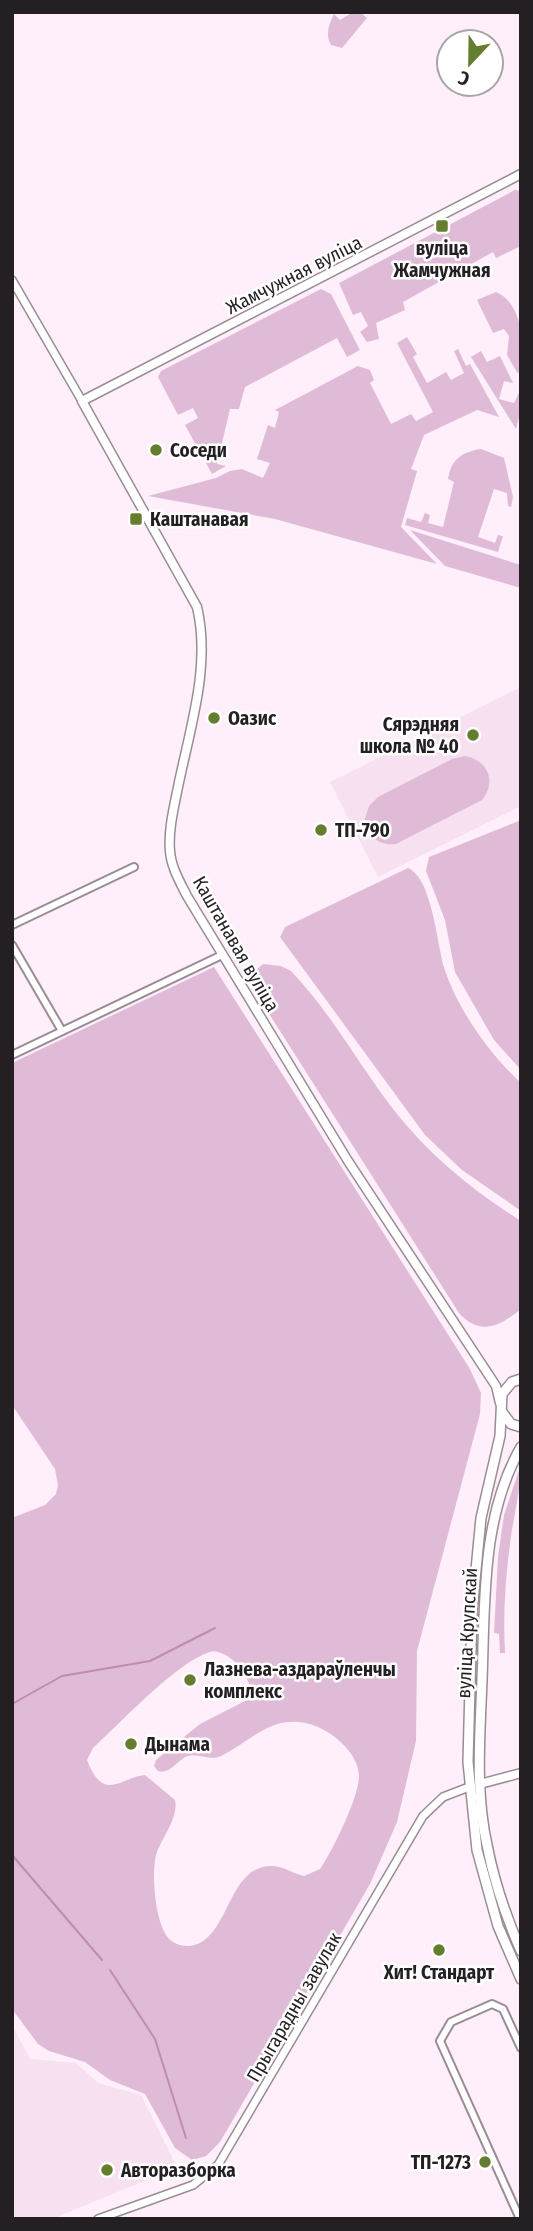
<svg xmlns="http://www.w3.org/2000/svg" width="533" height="2231" font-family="'Fira Sans Condensed',sans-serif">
  <rect width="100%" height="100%" fill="#feeffa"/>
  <!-- built -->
  <g fill="#f7e1f1">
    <polygon points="521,687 521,806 378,877 330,782"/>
    <polygon points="12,2025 30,2059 76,2063 98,2083 141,2095 175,2163 168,2171 52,2219 12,2219"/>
  </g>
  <!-- green -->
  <g fill="#e0bbd7" fill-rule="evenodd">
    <path d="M334 14 340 20 350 14H362L367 18 342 48 331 45C325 34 329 24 334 14Z"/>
    <polygon points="515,190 521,191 521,246 496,258 493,252 403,302 405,310 376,323 379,339 367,342 360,332 368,326 361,312 353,315 339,283"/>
    <polygon points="321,289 331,294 360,350 347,357 337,338 245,387 239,409 230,409 217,464 226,466 212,474 185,425 198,418 193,408 178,415 158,377 161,371"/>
    <path d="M496 292C522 302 528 350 518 374L507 355 509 336 504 329 493 333 477 300Z"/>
    <polygon points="407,337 417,354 413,357 427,383 446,372 451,380 464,373 454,351 458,349 466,366 470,364 499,417 477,410 424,435 411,469 417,471 401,527 437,564 275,519 148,496 216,478 230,471 242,469 263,478 270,463 257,459 268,425 275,428 279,412 275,410 358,366 370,370 374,380 370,383 391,424 411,414 416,421 433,412 397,343"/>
    <polygon points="481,351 487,362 500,356 513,383 504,381 499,399 514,403 521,389 521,410 516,429 471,357"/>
    <path d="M481 449 504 458 513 497 511 507 508 506 507 493 494 489 478 537 495 543 498 535 503 536 498 552 405 525 407 518 421 522 425 513 430 515 428 523 443 527 454 482 448 479C451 459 462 452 481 449Z"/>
    <polygon points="410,530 521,565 521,588 445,566"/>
    <path d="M465 756C488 760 497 782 482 800L396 844C378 846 367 836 365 819L369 806 378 797 452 759Z"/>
    <polygon points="521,820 521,1070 494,1040 455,972 445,920 426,871 429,857"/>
    <path d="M408 868C432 878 437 943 444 967 456 1007 490 1055 521 1083V1211L462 1170 425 1135 280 937 285 927Z"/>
    <path d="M263 964 281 966 291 971C332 1014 357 1062 393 1109 429 1155 472 1190 521 1221V1309C499 1327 480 1336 459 1313L254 990 253 973Z"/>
    <path d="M214 967 470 1369 481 1393 480 1414 417 1651 416 1741 397 1822 370 1884 220 2142 206 2156 192 2160 175 2148 145 2094 110 2080 85 2062 49 2051 38 2044 12 2009V1518L45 1505 56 1494 58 1485 55 1469 12 1405V1063ZM213 1651C235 1654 249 1676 253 1697L200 1724 156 1760 154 1766 158 1771C170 1774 175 1763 185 1757 197 1751 209 1762 221 1756 248 1743 267 1719 299 1722 324 1724 357 1748 359 1775 360 1795 332 1852 320 1869L304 1876C294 1874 285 1867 274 1866 232 1863 230 1924 203 1941 194 1947 183 1948 173 1942 155 1932 151 1874 156 1855 161 1838 179 1818 175 1800L145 1775C121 1777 104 1804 87 1760L93 1748C122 1722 178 1660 213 1651Z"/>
    <path d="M521 1464C521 1491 513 1517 510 1544 505 1581 503 1616 505 1653H500L499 1634 494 1633 498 1557 504 1515Z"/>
  </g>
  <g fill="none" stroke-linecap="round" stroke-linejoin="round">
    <!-- stream -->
    <g stroke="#bf8bb3" stroke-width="2">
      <polyline points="12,1704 62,1676 150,1661 215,1628"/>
      <polyline points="12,1855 102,1960"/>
      <polyline points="110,1970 155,2039 186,2138"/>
    </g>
    <defs>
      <g id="minor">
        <polyline points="12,925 134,867"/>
        <polyline points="12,945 62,1031"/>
        <polyline points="12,1055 222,955"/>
        <polyline points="520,2219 440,2041 451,2022 492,2004 503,2009 521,2048"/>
      </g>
      <g id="tertiary">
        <polyline points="12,280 82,401"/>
        <polyline points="98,2219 193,2185 218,2165 423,1816 443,1797 469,1787"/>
      </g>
      <g id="secondary">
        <path d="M500 1403 496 1386 348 1161 187 896C180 882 171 867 170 851 168 831 174 807 178 787 190 728 211 666 197 607L82 401 521 174"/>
        <polyline points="480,1784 521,1773"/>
      </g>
      <g id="primary">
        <polyline points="521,1379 512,1382 502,1394 500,1436 481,1518 472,1611 468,1762 477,1850 498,1926 521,1979"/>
        <polyline points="502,1412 511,1424 521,1427"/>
        <path d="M521 1447C481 1517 485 1602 482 1680 480 1734 475 1791 487 1845 494 1881 506 1917 521 1951"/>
      </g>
    </defs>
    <!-- minor casing -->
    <use href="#minor" stroke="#9a8c96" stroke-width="10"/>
    <!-- tertiary casing -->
    <use href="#tertiary" stroke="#9a8c96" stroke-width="10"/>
    <!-- secondary casing -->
    <use href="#secondary" stroke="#9a8c96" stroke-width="11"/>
    <!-- primary casing -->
    <use href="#primary" stroke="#9a8c96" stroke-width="12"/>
    <!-- minor -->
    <use href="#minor" stroke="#fff" stroke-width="6"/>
    <!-- tertiary -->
    <use href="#tertiary" stroke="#fff" stroke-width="7"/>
    <!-- secondary -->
    <use href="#secondary" stroke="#fff" stroke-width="8"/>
    <!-- primary -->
    <use href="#primary" stroke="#fff" stroke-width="9"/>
  </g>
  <!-- markers -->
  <g fill="#647d2f" stroke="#fff" stroke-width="2.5">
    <rect x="435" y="219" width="14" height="14" rx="3.5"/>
    <circle cx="156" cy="450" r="7"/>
    <rect x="129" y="512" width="14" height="14" rx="3.5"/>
    <circle cx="214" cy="718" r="7"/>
    <circle cx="473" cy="735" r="7"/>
    <circle cx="321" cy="830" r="7"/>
    <circle cx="190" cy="1680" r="7"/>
    <circle cx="131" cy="1744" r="7"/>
    <circle cx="439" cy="1950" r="7"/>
    <circle cx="485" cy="2162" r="7"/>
    <circle cx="107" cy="2170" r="7"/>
  </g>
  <g text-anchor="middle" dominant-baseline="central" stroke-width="5" stroke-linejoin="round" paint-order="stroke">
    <!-- poi labels -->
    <g font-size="19" font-weight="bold" fill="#241f23" stroke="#fff" text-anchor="start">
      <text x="442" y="248" text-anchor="middle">вуліца<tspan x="442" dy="22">Жамчужная</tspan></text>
      <text x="170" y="450">Соседи</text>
      <text x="150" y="519">Каштанавая</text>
      <text x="228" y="718">Оазис</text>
      <text x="459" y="724" text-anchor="end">Сярэдняя<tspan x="459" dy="22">школа № 40</tspan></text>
      <text x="335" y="830">ТП-790</text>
      <text x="204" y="1669">Лазнева-аздараўленчы<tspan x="204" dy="22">комплекс</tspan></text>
      <text x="145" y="1744">Дынама</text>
      <text x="439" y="1972" text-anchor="middle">Хит! Стандарт</text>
      <text x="471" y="2162" text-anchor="end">ТП-1273</text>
      <text x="121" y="2170">Авторазборка</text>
    </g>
    <!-- street labels -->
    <g font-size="19" fill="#241f23" stroke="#fff">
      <text transform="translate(294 275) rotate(-27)">Жамчужная вуліца</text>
      <text transform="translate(236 944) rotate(60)">Каштанавая вуліца</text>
      <text transform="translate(467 1633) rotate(-87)">вуліца Крупскай</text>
      <text transform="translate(294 2007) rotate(-60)">Прыгарадны завулак</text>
    </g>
  </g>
  <!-- border -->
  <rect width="533" height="2231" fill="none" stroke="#241f23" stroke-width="28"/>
  <!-- north arrow -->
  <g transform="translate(470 63) rotate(202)"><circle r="33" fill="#ffffff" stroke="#a7a5a7" stroke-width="2"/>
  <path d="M0-5L12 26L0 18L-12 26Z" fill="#647d2f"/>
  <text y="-10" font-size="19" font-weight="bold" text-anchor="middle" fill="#241f23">С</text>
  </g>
</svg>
